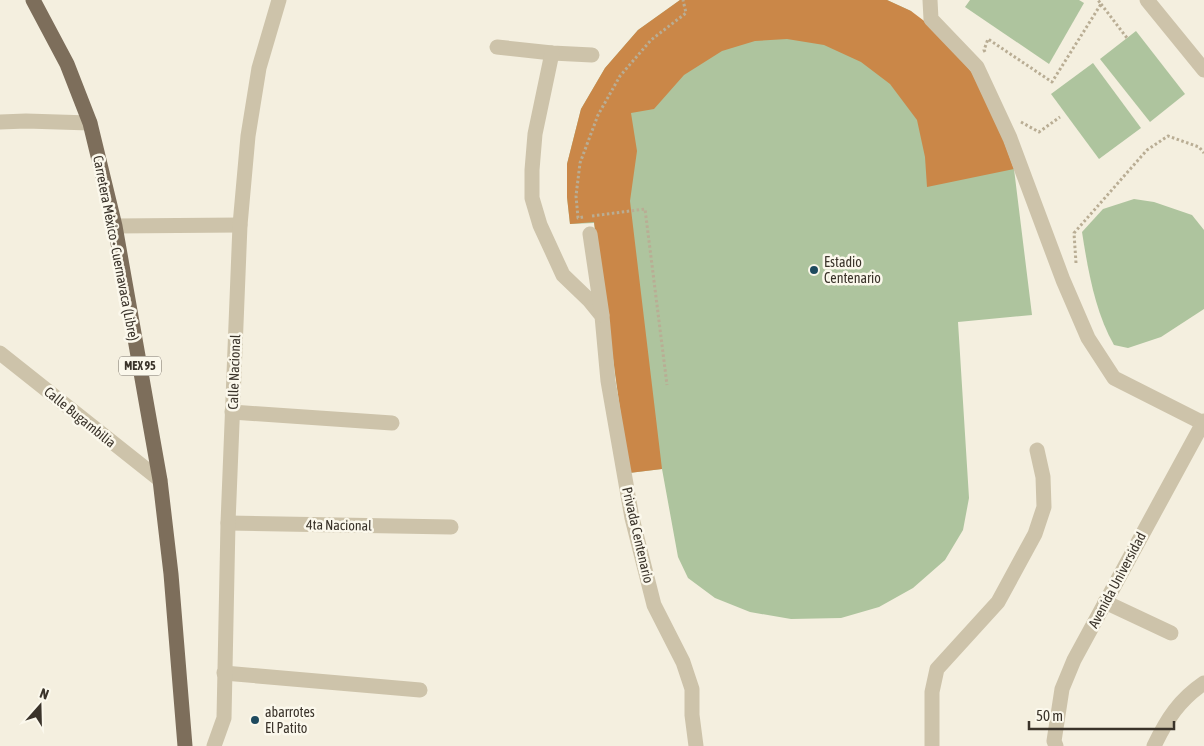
<svg xmlns="http://www.w3.org/2000/svg" width="1204" height="746" font-family="'Asap Condensed',sans-serif">
  <rect width="100%" height="100%" fill="#f4efdf"/>
  <!-- green -->
  <g fill="#aec49e">
    <polygon points="680,0 887,0 911,11 1014,169 1032,315 958,322 969,498 963,530 945,560 913,588 879,607 841,618 791,619 750,612 715,598 688,578 678,557 662,469 629,473 594,223 570,224 567,197 567,164 581,109 605,68 638,30"/>
    <polygon points="970,0 1079,0 1084,3 1049,64 965,7"/>
    <polygon points="1136,31 1185,94 1150,122 1100,59"/>
    <polygon points="1093,63 1141,128 1099,159 1051,94"/>
    <path d="M1134 199 1154 202 1192 215 1204 230V309L1161 337 1128 348 1114 345C1095 312 1088 270 1082 232L1103 209Z"/>
  </g>
  <!-- building -->
  <polygon fill="#ca8748" points="680,0 887,0 911,11 940,33 973,74 997,122 1014,169 927,187 925,157 917,120 890,84 861,62 824,45 787,39 755,41 722,51 684,75 654,109 631,113 637,151 630,201 662,469 629,473 594,222 570,224 567,197 567,164 581,109 605,68 638,30"/>
  <g fill="none" stroke-linecap="round" stroke-linejoin="round">
    <!-- path -->
    <g stroke="#b9ad94" stroke-width="3" stroke-dasharray="2.5 2.5" stroke-linecap="butt">
      <polyline points="1101,4 1127,38"/>
      <polyline points="985,52 984,50 988,39 1052,82 1101,4 1098,0"/>
      <polyline points="1021,122 1039,132 1060,117"/>
      <polyline points="592,216 645,209 667,385"/>
      <polyline points="583,217 578,218 576,196 580,163 598,115 620,76 651,40 686,13 683,0"/>
      <polyline points="1076,263 1074,233 1147,150 1168,136 1199,147 1204,153"/>
    </g>
    <!-- minor -->
    <g stroke="#cdc3aa" stroke-width="15">
      <polyline points="930,0 931,19 977,67 1010,138 1063,280 1088,338 1114,378 1203,423"/>
      <polyline points="1147,0 1204,70"/>
      <polyline points="497,47 552,53 592,55"/>
      <polyline points="552,53 535,134 532,170 532,198 540,225 563,275 589,300 602,316 608,381 632,518 654,605 683,662 692,689 692,715 696,746"/>
      <polyline points="0,122 26,121 90,123"/>
      <polyline points="115,226 240,225"/>
      <polyline points="590,234 602,315"/>
      <polyline points="0,353 160,480"/>
      <polyline points="232,412 392,423"/>
      <polyline points="228,523 451,527"/>
      <polyline points="1105,602 1171,633"/>
      <polyline points="224,673 420,690"/>
      <polyline points="214,746 224,718 228,523 240,225 248,136 259,68 279,0"/>
      <polyline points="932,746 932,692 937,669 998,602 1035,534 1044,507 1043,477 1037,450"/>
      <polyline points="1056,746 1054,741 1062,689 1074,660 1204,421"/>
      <path d="M1154 746C1167 719 1179 700 1204 683"/>
    </g>
    <!-- major -->
    <polyline stroke="#7d6e5b" stroke-width="15" points="33,0 67,64 90,123 115,226 160,480 171,574 185,746"/>
  </g>
  <!-- markers -->
  <g fill="#1e4a5e" stroke="#fbf8ec" stroke-width="2">
    <circle cx="814" cy="270" r="5"/>
    <circle cx="255" cy="720" r="5"/>
  </g>
  <g text-anchor="middle" dominant-baseline="central" stroke-width="5" stroke-linejoin="round" paint-order="stroke">
    <!-- shield labels -->
    <rect fill="#fbf8ec" stroke="#746e64" stroke-width="1" x="119" y="356.5" width="42" height="19" rx="4"/>
    <g font-size="12" font-weight="bold" fill="#3a332a">
      <text x="140" y="366">MEX 95</text>
    </g>
    <!-- street labels -->
    <g font-size="14" fill="#3a332a" stroke="#fbf8ec">
      <text transform="translate(116 248) rotate(79)">Carretera México - Cuernavaca (Libre)</text>
      <text transform="translate(234 372) rotate(-88)">Calle Nacional</text>
      <text transform="translate(80 417) rotate(39)">Calle Bugambilia</text>
      <text transform="translate(339 525) rotate(1)">4ta Nacional</text>
      <text transform="translate(638 535) rotate(77)">Privada Centenario</text>
      <text transform="translate(1117 580) rotate(-62)">Avenida Universidad</text>
    </g>
    <!-- poi labels -->
    <g font-size="14" fill="#3a332a" stroke="#fbf8ec" text-anchor="start">
      <text x="824" y="262">Estadio<tspan x="824" dy="16">Centenario</tspan></text>
      <text x="265" y="712">abarrotes<tspan x="265" dy="16">El Patito</tspan></text>
    </g>
  </g>
  <!-- north arrow -->
  <g transform="translate(40 706) rotate(20)" stroke="#fbf8ec" stroke-width="4" paint-order="stroke">
  <path d="M0-4L9 19L0 12L-9 19Z" fill="#3a332a"/>
  <text y="-8" font-size="14" font-weight="bold" text-anchor="middle" fill="#3a332a">N</text>
  </g>
  <!-- scale -->
  <path d="M1029 721v8h145v-8" fill="none" stroke="#3a332a" stroke-width="2.5"/>
  <text x="1036" y="721" font-size="15" fill="#3a332a" stroke="#fbf8ec" stroke-width="4" paint-order="stroke">50 m</text>
</svg>
